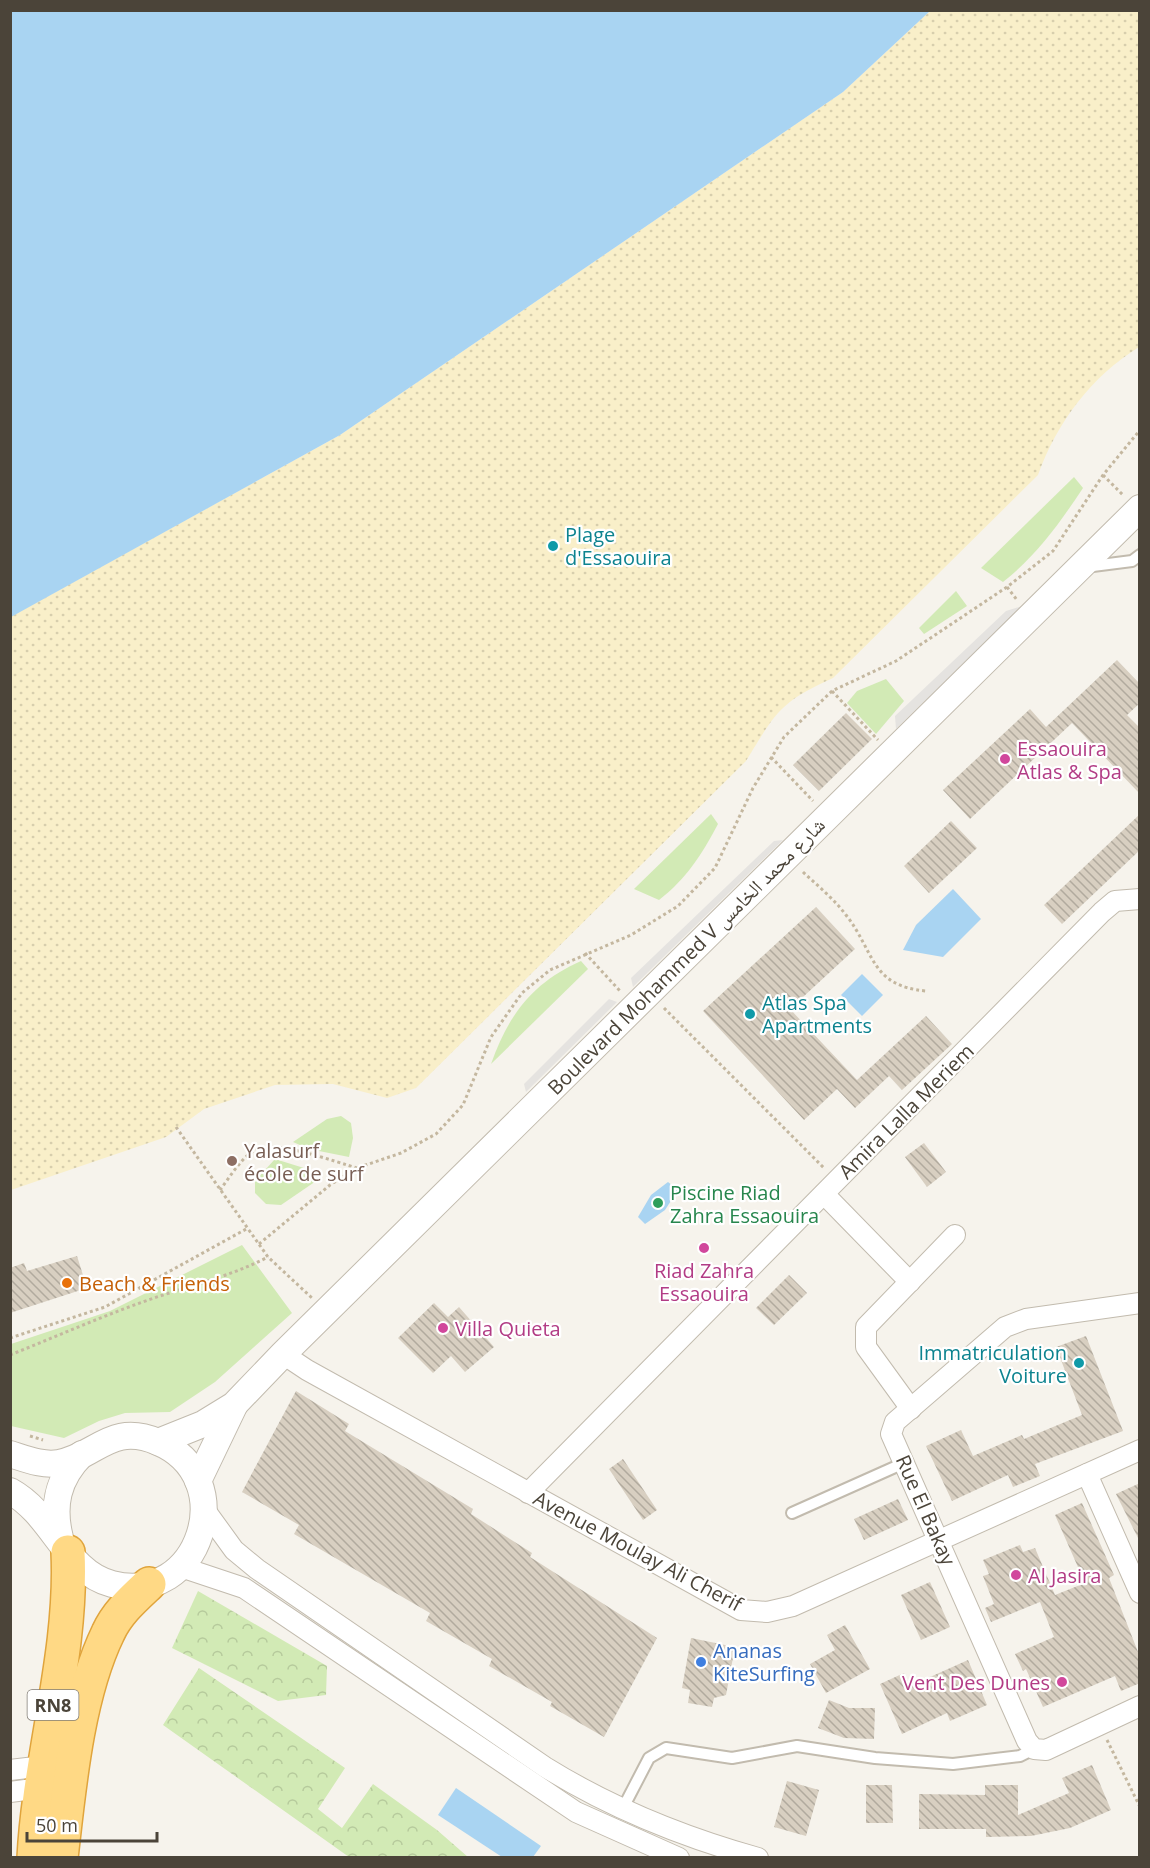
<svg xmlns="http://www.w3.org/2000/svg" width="1150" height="1868" font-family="'Open Sans','Noto Naskh Arabic',sans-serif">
  <defs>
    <pattern id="forest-crowns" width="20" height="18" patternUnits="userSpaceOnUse" patternTransform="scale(1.5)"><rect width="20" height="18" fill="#d2eab5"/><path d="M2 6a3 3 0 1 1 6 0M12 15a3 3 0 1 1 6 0" fill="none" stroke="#b6ca9c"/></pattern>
    <pattern id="sand-dots" width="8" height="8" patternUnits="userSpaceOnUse" patternTransform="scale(1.5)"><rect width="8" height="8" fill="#f9efc9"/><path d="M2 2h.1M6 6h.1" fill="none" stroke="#d7cead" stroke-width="1.8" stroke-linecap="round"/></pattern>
    <pattern id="building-back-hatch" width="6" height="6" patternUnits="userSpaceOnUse" patternTransform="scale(1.5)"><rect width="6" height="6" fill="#d8cfc1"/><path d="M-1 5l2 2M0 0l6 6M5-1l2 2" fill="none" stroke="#b1aa9e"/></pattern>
  </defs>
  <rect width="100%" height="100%" fill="#f6f3ec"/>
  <!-- green -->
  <g fill="#d2eab5">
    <path d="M1074 477 1083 488C1059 524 1037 555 1003 582L981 568Z"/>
    <polygon points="956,591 967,606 924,634 919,628"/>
    <polygon points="886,679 904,701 876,734 847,703 857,691"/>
    <path d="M711 814 718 824C702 854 687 878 659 900L634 889Z"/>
    <path d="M581 961 588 969 491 1064C509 1014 532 983 581 961Z"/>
    <polygon points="341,1116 351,1123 353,1138 349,1157 309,1149 293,1142 327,1119"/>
    <polygon points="275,1159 320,1173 322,1177 281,1205 266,1204 255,1193 255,1181"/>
    <polygon points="242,1245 292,1313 215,1382 170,1412 125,1413 99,1421 64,1438 11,1426 11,1344 110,1311"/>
  </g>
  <!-- forest -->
  <g fill="url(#forest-crowns)">
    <polygon points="198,1591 327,1666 326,1695 278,1701 172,1648"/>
    <polygon points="199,1668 345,1768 318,1809 342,1828 373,1784 437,1830 468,1857 349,1857 163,1725"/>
  </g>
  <!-- sand -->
  <path fill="url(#sand-dots)" d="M930 11H1139V347C1092 376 1057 422 1038 475L833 678C780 702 776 712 746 761L416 1088 387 1098 333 1084 275 1085 204 1109 166 1137 11 1190 10 617 340 435 843 92Z"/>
  <!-- parking -->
  <g fill="#e5e3e0">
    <polygon points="1022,606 896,729 895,716 1006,611"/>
    <polygon points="783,840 633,987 631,978 774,841"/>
    <polygon points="609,999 617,1002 526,1092 524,1084"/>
  </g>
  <!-- water -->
  <g fill="#a9d4f2">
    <polygon points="11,10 930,10 930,11 843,92 340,435 11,617"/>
    <polygon points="953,889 981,919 943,957 903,950 916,925"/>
    <polygon points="862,974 883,995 862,1016 841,995"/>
    <polygon points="668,1182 678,1190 665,1210 645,1224 638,1217 651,1195"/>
    <polygon points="456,1788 541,1846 533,1857 502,1857 438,1815"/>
  </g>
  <!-- building -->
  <g fill="url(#building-back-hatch)">
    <polygon points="1117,660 1140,684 1140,703 1127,715 1140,728 1140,794 1072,723 970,819 943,790 1030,709 1046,727"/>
    <polygon points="846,713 872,739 819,791 793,765"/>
    <polygon points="1140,814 1140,850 1062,924 1044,905"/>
    <polygon points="951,821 977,848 929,893 904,866"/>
    <polygon points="816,907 855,949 790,1009 857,1080 926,1016 952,1044 902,1090 889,1076 855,1108 837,1089 804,1120 703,1011"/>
    <polygon points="924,1143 946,1172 927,1187 905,1157"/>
    <polygon points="77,1256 87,1288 10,1313 10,1268 24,1263 27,1271"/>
    <polygon points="789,1275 807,1293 774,1325 756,1308"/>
    <polygon points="434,1303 448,1317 459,1307 494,1347 465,1372 451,1356 433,1373 398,1338"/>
    <polygon points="1086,1336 1123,1431 1035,1464 1040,1476 1013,1487 1008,1475 952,1501 926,1446 961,1430 973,1456 1022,1435 1024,1439 1082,1415 1056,1347"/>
    <polygon points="296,1391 349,1424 345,1431 473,1509 471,1514 532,1553 530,1557 657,1638 604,1737 550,1706 552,1702 489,1666 492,1659 426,1621 430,1613 294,1534 299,1525 242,1492"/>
    <polygon points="623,1459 657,1510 643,1520 609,1469"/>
    <polygon points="1140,1483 1140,1542 1116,1494"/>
    <polygon points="898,1499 908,1520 864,1540 854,1519"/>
    <polygon points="1082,1503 1114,1575 1109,1578 1140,1657 1140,1683 1121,1691 1115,1676 1043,1707 1026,1669 1023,1671 1015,1654 1054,1637 1040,1602 991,1622 985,1608 994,1604 983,1576 989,1574 983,1560 1020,1545 1023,1552 1035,1548 1055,1595 1085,1583 1055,1515"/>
    <polygon points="930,1582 950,1627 921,1640 901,1595"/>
    <polygon points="845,1625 870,1669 826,1693 810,1664 835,1650 827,1635"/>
    <polygon points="691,1638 735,1647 726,1695 714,1698 712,1707 688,1703 690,1690 682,1688"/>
    <polygon points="968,1660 987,1705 950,1721 947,1713 902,1734 880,1684 904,1673 910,1686"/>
    <polygon points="829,1700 849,1708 875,1708 874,1739 844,1738 818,1728"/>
    <polygon points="1092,1765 1111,1810 1070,1828 1031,1836 986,1837 986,1829 919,1829 919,1794 985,1795 985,1785 1018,1785 1018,1815 1069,1793 1062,1778"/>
    <polygon points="787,1781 819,1790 806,1836 774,1827"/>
    <polygon points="866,1785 892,1785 893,1823 866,1823"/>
  </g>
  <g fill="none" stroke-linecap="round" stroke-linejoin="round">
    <defs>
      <g id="service">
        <polyline points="1085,567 1132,561 1140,555"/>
        <polyline points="792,1513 904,1463"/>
        <polyline points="623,1808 649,1758 666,1748 732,1758 797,1746 875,1758 953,1764 1020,1756 1034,1749"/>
      </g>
      <g id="minor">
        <polyline points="824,1194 910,1282"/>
        <polyline points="1140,1303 1026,1319 1005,1327 895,1422 891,1434 1027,1741 1034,1749 1046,1750 1140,1706"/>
        <polyline points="283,1354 307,1370 741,1610 767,1612 793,1606 1140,1450"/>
        <polyline points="911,1409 866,1347 866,1327 955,1235"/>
        <polyline points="1087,1474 1140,1593"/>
        <polyline points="528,1493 1102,912 1115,901 1140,899"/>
        <path d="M205 1510 234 1550 257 1569 545 1767C611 1808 683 1837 758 1858"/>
        <polyline points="181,1567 244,1588 576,1812 679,1858"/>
        <polyline points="10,1770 44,1766"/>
        <polyline points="10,1792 41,1788"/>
      </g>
      <g id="tertiary">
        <polyline points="158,1442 203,1424 234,1405 283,1354 1140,508"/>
        <path d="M10 1454C26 1459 43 1466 59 1463 97 1456 111 1422 158 1442 242 1477 200 1607 112 1584 65 1572 54 1515 10 1491"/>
        <polyline points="198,1481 234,1406"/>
        <path d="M60 1538C52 1506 57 1479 82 1454"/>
      </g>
      <g id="trunk">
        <path d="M34 1858C39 1757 73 1652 68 1552"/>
        <path d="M61 1858C69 1788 77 1697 108 1633 117 1613 133 1599 149 1584"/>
      </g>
    </defs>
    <!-- service casing -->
    <use href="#service" stroke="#c2bbae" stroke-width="14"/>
    <!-- minor casing -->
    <use href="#minor" stroke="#c2bbae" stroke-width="22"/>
    <!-- tertiary casing -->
    <use href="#tertiary" stroke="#c2bbae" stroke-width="28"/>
    <!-- trunk casing -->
    <use href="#trunk" stroke="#e0a43c" stroke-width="36"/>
    <!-- path -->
    <g stroke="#c4b79f" stroke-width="3" stroke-dasharray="3 3" stroke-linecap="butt">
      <polyline points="1103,475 1123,495"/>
      <polyline points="1007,587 1017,600"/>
      <polyline points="832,691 878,740"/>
      <polyline points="771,757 813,801"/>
      <path d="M803 872C818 886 834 899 846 915 875 952 870 986 926 991"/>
      <polyline points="585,953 620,991"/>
      <polyline points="664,1008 825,1169"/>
      <polyline points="176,1127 268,1257 312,1298"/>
      <path d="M220 1190C230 1177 242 1156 257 1149 276 1140 336 1162 357 1168"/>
      <polyline points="259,1244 330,1185 357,1168 401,1153 436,1134 463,1105 491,1037 522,993 550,970 631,935 678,906 715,868 753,788 784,737 832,691 896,661 1007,587 1053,551 1103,475 1140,430"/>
      <polyline points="10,1338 105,1307 248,1228"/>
      <path d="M10 1355C60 1335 109 1313 160 1296 197 1284 233 1275 268 1257"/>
      <polyline points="30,1436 43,1440"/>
      <polyline points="1107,1740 1140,1807"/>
    </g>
    <!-- service -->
    <use href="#service" stroke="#fff" stroke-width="10"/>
    <!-- minor -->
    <use href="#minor" stroke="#fff" stroke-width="20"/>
    <!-- tertiary -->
    <use href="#tertiary" stroke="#fff" stroke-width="26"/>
    <!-- trunk -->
    <use href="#trunk" stroke="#ffd985" stroke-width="33"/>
  </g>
  <!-- markers -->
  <g fill="#0f9aa8" stroke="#fff" stroke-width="2">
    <circle cx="553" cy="546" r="6"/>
    <circle cx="750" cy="1014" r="6"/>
    <circle cx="1079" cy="1363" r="6"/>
  </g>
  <g fill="#d1479c" stroke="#fff" stroke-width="2">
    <circle cx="1005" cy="759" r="6"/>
    <circle cx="704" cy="1248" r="6"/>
    <circle cx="443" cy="1328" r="6"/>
    <circle cx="1016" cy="1575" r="6"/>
    <circle cx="1062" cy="1682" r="6"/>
  </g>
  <circle fill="#8d6e63" stroke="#fff" stroke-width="2" cx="232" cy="1161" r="6"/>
  <circle fill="#2e9e5b" stroke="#fff" stroke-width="2" cx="658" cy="1203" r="6"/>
  <circle fill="#e8710a" stroke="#fff" stroke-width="2" cx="67" cy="1283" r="6"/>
  <circle fill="#3f7fe0" stroke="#fff" stroke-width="2" cx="701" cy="1662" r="6"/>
  <g text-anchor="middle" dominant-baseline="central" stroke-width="4.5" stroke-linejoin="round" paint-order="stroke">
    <!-- shield labels -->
    <rect fill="#fff" stroke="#817c74" stroke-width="1.5" x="27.5" y="1690" width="51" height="30" rx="4.5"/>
    <g font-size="18" font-weight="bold" fill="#4b4439">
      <text x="53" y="1705">RN8</text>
    </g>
    <!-- culture labels -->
    <g font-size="20" fill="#0d838f" stroke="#fff" text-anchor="start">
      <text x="565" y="534">Plage<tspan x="565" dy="23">d'Essaouira</tspan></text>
      <text x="762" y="1002">Atlas Spa<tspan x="762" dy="23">Apartments</tspan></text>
      <text x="1067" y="1352" text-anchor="end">Immatriculation<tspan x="1067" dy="23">Voiture</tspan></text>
    </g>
    <!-- hotel labels -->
    <g font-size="20" fill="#b23c85" stroke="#fff" text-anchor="start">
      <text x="1017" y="748">Essaouira<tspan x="1017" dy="23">Atlas &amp; Spa</tspan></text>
      <text x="704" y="1270" text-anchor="middle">Riad Zahra<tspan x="704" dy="23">Essaouira</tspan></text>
      <text x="455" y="1328">Villa Quieta</text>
      <text x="1028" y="1575">Al Jasira</text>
      <text x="1050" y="1682" text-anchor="end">Vent Des Dunes</text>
    </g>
    <!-- street labels -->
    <g font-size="20" fill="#4b4439" stroke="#fff">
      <text transform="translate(686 956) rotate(-45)">Boulevard Mohammed V شارع محمد الخامس</text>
      <text transform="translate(906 1111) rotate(-45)">Amira Lalla Meriem</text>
      <text transform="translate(926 1510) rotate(66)">Rue El Bakay</text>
      <text transform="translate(638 1551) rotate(28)">Avenue Moulay Ali Cherif</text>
    </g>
    <!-- education labels -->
    <g font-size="20" fill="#785e54" stroke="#fff" text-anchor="start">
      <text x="244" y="1150">Yalasurf<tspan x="244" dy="23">école de surf</tspan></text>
    </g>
    <!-- leisure labels -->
    <g font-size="20" fill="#27864d" stroke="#fff" text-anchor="start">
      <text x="670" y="1192">Piscine Riad<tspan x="670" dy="23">Zahra Essaouira</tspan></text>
    </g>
    <!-- food labels -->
    <g font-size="20" fill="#c56008" stroke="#fff" text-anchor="start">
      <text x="79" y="1283">Beach &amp; Friends</text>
    </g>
    <!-- shop labels -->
    <g font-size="20" fill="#366cbe" stroke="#fff" text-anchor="start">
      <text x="713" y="1650">Ananas<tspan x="713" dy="23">KiteSurfing</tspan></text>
    </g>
  </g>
  <!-- border -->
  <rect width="1150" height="1868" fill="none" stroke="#4b4439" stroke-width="24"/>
  <!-- scale -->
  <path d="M27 1832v9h130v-9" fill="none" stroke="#4b4439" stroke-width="3"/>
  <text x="36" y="1832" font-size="18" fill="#4b4439" stroke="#ffffff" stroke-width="4.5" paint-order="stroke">50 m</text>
</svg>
